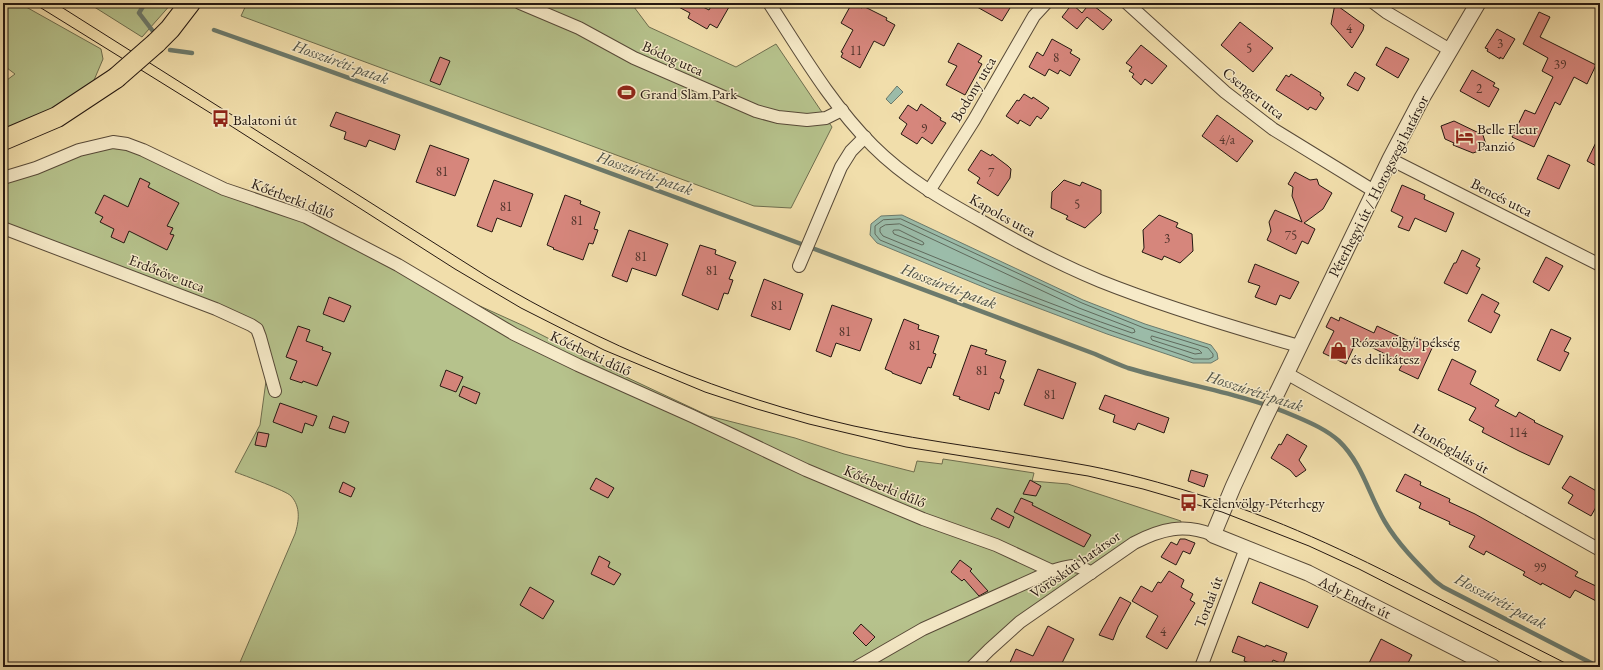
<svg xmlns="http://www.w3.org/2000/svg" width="1603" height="670" font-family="'EB Garamond',serif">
  <rect width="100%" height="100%" fill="#f1deab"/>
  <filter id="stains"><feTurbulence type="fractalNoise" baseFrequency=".005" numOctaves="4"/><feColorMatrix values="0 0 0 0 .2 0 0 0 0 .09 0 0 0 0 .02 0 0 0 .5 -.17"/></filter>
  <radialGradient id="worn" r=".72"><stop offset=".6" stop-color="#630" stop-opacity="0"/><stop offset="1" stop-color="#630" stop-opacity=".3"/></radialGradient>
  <!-- green -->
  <g fill="#b6c28c" stroke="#6e6d4e">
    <polygon points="3,3 19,3 101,49 103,59 86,99 3,140 3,83 15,74 3,65"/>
    <polygon points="88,3 172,3 142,37"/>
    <polygon points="247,3 631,3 649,27 736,67 776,44 832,127 791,208 754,206 241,16"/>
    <path d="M113 142 306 217 429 283 524 326 609 369 709 416 795 438 844 454 914 472 917 461 942 464 943 459 1034 473 1032 481 1068 484 1181 521 1179 528 1149 535 1020 622 972 667H238L295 534C299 521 301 507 291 496 287 491 243 475 235 472L260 425 266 381 257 339 250 328 3 234V178Z"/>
  </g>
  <!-- water -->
  <g fill="#9bbca9" stroke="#6c7a6c">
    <polygon points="897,86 903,92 891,104 886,99"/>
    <polygon points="902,215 1083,300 1145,324 1211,345 1217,353 1218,359 1211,363 1193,363 1107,334 993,291 877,243 870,235 871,224 881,216"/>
  </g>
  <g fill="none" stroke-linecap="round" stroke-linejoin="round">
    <!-- shore -->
    <g stroke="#606a5d" stroke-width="1">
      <polygon points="901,219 1082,303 1144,328 1208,348 1213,354 1213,357 1209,359 1194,359 1109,330 994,287 880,240 875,234 875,226 883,220"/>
      <path d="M900 224 1079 308 1134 329 1135 332 1132 333C1048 304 966 270 883 236L880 232V228L885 225Z"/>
      <polygon points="894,230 899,230 923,242 924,244 922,245 894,234 893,232"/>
      <polygon points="1152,336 1199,350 1202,353 1195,354 1152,340 1151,338"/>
    </g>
    <!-- stream -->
    <g stroke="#6c7a6c" stroke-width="4.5">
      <polyline points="145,3 139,13 152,30"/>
      <path d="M214 30C509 134 802 244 1095 354 1106 359 1117 364 1128 368 1184 385 1243 393 1297 417 1311 423 1327 430 1339 441 1362 463 1369 495 1385 522 1398 544 1417 563 1435 581L1443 587 1599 667"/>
      <polyline points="170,50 192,53"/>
    </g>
  </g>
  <!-- building -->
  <g fill="#d6867c" stroke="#251811">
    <polygon points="671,3 695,3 709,10 713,3 729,3 727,6 729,7 717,28 710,24 707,29 688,18 690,13"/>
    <polygon points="852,3 862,8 863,6 887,18 886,20 895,25 884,46 874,41 860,68 841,57 843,53 841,52 853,30 841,23"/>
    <polygon points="970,3 1013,3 1002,21"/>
    <polygon points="1090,3 1112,20 1103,30 1087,17 1077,29 1062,17 1072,4 1082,13"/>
    <polygon points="1335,4 1364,25 1363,30 1352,48 1331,24"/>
    <polygon points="1539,12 1550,17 1540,37 1596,65 1587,84 1574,77 1560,105 1555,102 1534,147 1512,137 1525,110 1535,114 1553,77 1542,71 1548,58 1523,44"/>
    <polygon points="1240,22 1273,48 1253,72 1221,45"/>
    <polygon points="1497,29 1515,39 1503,59 1500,57 1500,59 1487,51 1488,49 1485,48"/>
    <polygon points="1052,39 1072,50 1070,53 1080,59 1070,76 1060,70 1058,74 1049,69 1045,76 1029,67 1037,52 1043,56"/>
    <polygon points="958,43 982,56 978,62 982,64 965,95 946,85 957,66 948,62"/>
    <polygon points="1141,45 1167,66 1152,84 1145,79 1141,85 1132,77 1134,74 1129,71 1132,67 1126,63"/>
    <polygon points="1386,47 1409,59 1398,78 1376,65"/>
    <polygon points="440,57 450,61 440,85 430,81"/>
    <polygon points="1472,70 1495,83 1493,86 1499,89 1489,107 1460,91"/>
    <polygon points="1355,72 1365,78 1358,91 1347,85"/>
    <polygon points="1291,74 1321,93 1320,95 1324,98 1316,110 1310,107 1308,110 1276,90 1286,75 1289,77"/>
    <polygon points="1024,94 1032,99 1033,97 1049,108 1041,119 1037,116 1030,126 1020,120 1018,124 1006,116 1017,100 1019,101"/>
    <polygon points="921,104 941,118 940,120 946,123 932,144 922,137 917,144 901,134 907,124 899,118 908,105 917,111"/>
    <polygon points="336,112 400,135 395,150 369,140 366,147 344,139 346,132 330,126"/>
    <polygon points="1217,115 1253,141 1237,162 1202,136"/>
    <polygon points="1454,121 1483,135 1487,148 1473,153 1453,145 1454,143 1445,139 1441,126"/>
    <polygon points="1600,134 1600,168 1587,161"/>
    <polygon points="430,145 469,159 455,196 416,182"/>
    <polygon points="981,150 991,156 992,154 1008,166 1011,169 1010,178 998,196 977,183 980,178 968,170"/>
    <polygon points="1548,155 1570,165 1559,189 1537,179"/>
    <polygon points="1295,172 1310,180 1317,179 1319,185 1332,193 1323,209 1304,223 1315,229 1308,244 1302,241 1296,254 1267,240 1271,231 1269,222 1275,210 1302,222 1292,196 1293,187 1288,184"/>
    <polygon points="140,178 150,183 148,187 179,203 167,226 173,228 170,234 174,235 167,250 129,231 124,243 111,237 114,229 100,222 103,217 95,213 104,195 128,207"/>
    <polygon points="494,180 533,194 521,227 497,218 492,232 477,226"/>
    <polygon points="1064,180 1080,186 1082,182 1101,190 1101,213 1085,228 1066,219 1068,216 1051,208 1052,192"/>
    <polygon points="1402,185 1425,195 1424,199 1454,213 1446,232 1415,218 1409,231 1398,227 1403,217 1391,211"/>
    <polygon points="565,195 581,201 580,204 600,212 594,229 598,230 593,244 589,243 583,260 553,249 554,248 547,245"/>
    <polygon points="1159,215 1178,223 1176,227 1192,234 1193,251 1180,263 1164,256 1162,260 1142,252 1144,248 1143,230"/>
    <polygon points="629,230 668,244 656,276 632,268 627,282 612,276"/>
    <polygon points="700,245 716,250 715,254 736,262 729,279 733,280 728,294 724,293 718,310 682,295"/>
    <polygon points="1462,250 1480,259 1476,266 1480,268 1467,294 1444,283 1454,263 1456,263"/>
    <polygon points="1546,257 1563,266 1549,291 1533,282"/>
    <polygon points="1255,264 1299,282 1290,299 1280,295 1276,305 1255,297 1260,286 1248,282"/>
    <polygon points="764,279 803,294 790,330 751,316"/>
    <polygon points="1482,294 1499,303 1494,312 1500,315 1491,333 1468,321"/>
    <polygon points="329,297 351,306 344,322 323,314"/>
    <polygon points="832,305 872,319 860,351 836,343 831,357 816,351"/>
    <polygon points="1331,317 1339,321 1340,317 1374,333 1377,326 1413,343 1415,337 1433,346 1418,379 1399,370 1403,363 1357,340 1346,364 1323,353 1334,331 1326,327"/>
    <polygon points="904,319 919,325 918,329 939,336 933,353 936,354 931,368 928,367 921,384 892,373 892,372 885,369"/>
    <polygon points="298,326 310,330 306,341 323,347 322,350 331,353 317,386 303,381 302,383 290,379 297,361 286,357"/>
    <polygon points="1551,329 1571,338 1564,351 1569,353 1560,371 1537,360"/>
    <polygon points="971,345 987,350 985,354 1006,361 1000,378 1004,380 999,394 995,392 989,410 959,399 960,397 953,395"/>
    <polygon points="1452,359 1476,371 1470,384 1499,400 1495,406 1516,417 1519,412 1535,421 1534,422 1563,436 1549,465 1519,451 1482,432 1484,428 1469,420 1476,408 1438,390"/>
    <polygon points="1038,369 1076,383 1063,419 1024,405"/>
    <polygon points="446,370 463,377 456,392 440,386"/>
    <polygon points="463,386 480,393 476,404 459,396"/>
    <polygon points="1105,395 1169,418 1164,433 1138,423 1135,430 1113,422 1115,415 1099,409"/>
    <polygon points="280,403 317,416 313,426 305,423 302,433 273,422"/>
    <polygon points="333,416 349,422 345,433 329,428"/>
    <polygon points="258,432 269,434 266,447 255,445"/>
    <polygon points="1287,434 1307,446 1299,460 1306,470 1296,477 1290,470 1271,458 1279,444 1281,445"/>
    <polygon points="1191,470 1208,475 1204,487 1188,481"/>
    <polygon points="1405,474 1421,482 1420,485 1450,499 1449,502 1475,514 1578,572 1575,576 1600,588 1600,603 1575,590 1570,598 1542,583 1541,585 1523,575 1525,572 1486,551 1484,555 1469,547 1475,536 1449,524 1450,522 1419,508 1421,503 1396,491"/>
    <polygon points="1570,476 1600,493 1600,500 1591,516 1568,503 1573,495 1562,488"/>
    <polygon points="596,478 614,488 608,498 590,489"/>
    <polygon points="1030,480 1041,486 1036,496 1023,494"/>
    <polygon points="343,482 355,488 351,497 339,492"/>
    <polygon points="1021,498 1033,503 1032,505 1091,535 1084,547 1014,512"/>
    <polygon points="997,508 1014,517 1009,528 991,519"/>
    <polygon points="1180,539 1185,539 1195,543 1190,554 1183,551 1176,565 1161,557 1171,542 1177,545"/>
    <polygon points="599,556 610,562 608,567 621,574 614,585 591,574"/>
    <polygon points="960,560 972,569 970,571 988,591 986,592 979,596 964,579 962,581 951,572"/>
    <polygon points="1169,571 1184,580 1181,587 1193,594 1190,600 1195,603 1167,649 1146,637 1158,616 1132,601 1141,586 1152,592 1158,582 1161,583"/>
    <polygon points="1260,582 1318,606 1308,628 1252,603"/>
    <polygon points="530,587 554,601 543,619 520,605"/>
    <polygon points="1120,597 1131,603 1118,627 1113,640 1099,635"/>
    <polygon points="861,624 875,637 866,646 853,633"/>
    <polygon points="1048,626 1074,639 1060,667 1008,667 1016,649 1033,656"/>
    <polygon points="1238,636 1265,647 1266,645 1287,653 1283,664 1273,660 1270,667 1260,667 1244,661 1245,657 1232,652"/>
    <polygon points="1381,639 1412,655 1406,667 1367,667"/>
  </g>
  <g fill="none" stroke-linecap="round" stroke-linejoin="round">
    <defs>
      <g id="minor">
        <polyline points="520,3 579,28 634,58 756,111 778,117 807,120 826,118 842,110"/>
        <path d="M769 3C801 52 831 104 873 146 905 178 943 200 983 222 1021 244 1059 264 1100 281 1165 307 1232 327 1299 346"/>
        <polyline points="1127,3 1225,92 1273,129 1374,191"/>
        <polyline points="1374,3 1386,12 1450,50"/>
        <polyline points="1390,159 1600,265"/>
        <path d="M3 178 36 168 79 150 113 142 127 144 143 150 224 189 306 217 398 265 514 334 578 365 692 416 806 470 923 519 996 545 1052 571C1069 566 1075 562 1091 573"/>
        <polyline points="929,191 974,120 1034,16 1046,3"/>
        <polyline points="3,228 216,309 251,325 257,329 260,337 275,391"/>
        <polyline points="799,266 841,167 851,151 865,137"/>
        <polyline points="1286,373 1600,550"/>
        <polyline points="857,667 923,629 1052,571"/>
        <path d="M972 667 989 650 1020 622 1134 543C1161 529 1184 523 1213 535"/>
        <polyline points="1201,667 1246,548"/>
      </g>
      <polyline id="tertiary" points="1478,3 1422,98 1390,159 1262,424 1233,487 1213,535 1308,573 1493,667"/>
      <g id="primary">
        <polyline points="156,43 170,29 190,3"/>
        <polyline points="3,140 57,117 116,78"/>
      </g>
    </defs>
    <!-- minor casing -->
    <use href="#minor" stroke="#584a38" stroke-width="14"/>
    <!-- tertiary casing -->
    <use href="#tertiary" stroke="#584a38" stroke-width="17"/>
    <!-- primary casing -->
    <use href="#primary" stroke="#251811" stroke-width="22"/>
    <!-- minor -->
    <use href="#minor" stroke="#f6eac8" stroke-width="12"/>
    <!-- tertiary -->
    <use href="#tertiary" stroke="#f6eac8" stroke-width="15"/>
    <!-- primary -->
    <use href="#primary" stroke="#f1deab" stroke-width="20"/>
    <!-- tram -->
    <g stroke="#251811" stroke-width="1">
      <polyline points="33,3 220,119 455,269 521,308 604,350 705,392 757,409 809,424 906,447 1088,476 1143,489 1222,512 1309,546 1359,569 1551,667"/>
      <path d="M55 3 488 277C601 344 725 397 854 426 932 443 1011 451 1090 466 1126 473 1162 483 1197 494 1275 517 1350 553 1422 590 1472 616 1523 641 1573 667"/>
    </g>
    <defs>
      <polyline id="primary-bridge" points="116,78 156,43"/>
    </defs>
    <!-- primary-bridge casing -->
    <use href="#primary-bridge" stroke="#251811" stroke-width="22" stroke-linecap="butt"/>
    <!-- primary-bridge -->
    <use href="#primary-bridge" stroke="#f1deab" stroke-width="20"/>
  </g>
  <!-- icons -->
  <defs>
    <symbol id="stadium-bare" viewBox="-9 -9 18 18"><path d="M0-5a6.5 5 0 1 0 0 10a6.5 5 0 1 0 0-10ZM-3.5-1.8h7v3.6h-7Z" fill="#8f2418" stroke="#f6eac8" stroke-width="2.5" paint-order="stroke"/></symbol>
    <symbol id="bus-bare" viewBox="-9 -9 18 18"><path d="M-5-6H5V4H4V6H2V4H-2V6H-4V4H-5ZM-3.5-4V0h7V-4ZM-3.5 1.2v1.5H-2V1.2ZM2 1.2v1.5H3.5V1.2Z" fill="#8f2418" stroke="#f6eac8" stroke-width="2.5" paint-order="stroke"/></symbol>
    <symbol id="hotel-bare" viewBox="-9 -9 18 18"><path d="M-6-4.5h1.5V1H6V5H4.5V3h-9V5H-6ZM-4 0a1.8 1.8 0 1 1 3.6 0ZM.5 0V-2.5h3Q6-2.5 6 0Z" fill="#8f2418" stroke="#f6eac8" stroke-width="2.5" paint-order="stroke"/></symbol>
    <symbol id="shop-bare" viewBox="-9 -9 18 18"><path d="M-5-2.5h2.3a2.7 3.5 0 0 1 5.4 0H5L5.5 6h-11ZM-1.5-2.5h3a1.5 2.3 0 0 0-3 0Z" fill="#8f2418" stroke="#f6eac8" stroke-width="2.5" paint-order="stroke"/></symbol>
  </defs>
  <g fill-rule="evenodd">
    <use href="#stadium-bare" x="614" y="80" width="25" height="25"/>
    <use href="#bus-bare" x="208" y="106" width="25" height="25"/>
    <use href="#hotel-bare" x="1452" y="124" width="25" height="25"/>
    <use href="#shop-bare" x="1326" y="338" width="25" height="25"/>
    <use href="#bus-bare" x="1176" y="490" width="25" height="25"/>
  </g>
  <g text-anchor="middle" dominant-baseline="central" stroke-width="3" stroke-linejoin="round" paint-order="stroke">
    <!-- number labels -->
    <g font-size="13" fill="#51342c">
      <text x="1349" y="28">4</text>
      <text x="1500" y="43">3</text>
      <text x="1249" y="48">5</text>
      <text x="856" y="50">11</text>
      <text x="1056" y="57">8</text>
      <text x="1560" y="64">39</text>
      <text x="1479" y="88">2</text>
      <text x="924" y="128">9</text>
      <text x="1227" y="139">4/a</text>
      <text x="442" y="171">81</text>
      <text x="991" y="172">7</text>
      <text x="1077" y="204">5</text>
      <text x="506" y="206">81</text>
      <text x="577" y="220">81</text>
      <text x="1291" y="235">75</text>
      <text x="1167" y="238">3</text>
      <text x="641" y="256">81</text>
      <text x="712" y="270">81</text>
      <text x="777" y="305">81</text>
      <text x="845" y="331">81</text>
      <text x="915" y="345">81</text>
      <text x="982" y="370">81</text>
      <text x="1050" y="394">81</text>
      <text x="1518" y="432">114</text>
      <text x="1540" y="567">99</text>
      <text x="1163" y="631">4</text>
    </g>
    <!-- street labels -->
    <g font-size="15" fill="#251811" stroke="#f6eac8">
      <text transform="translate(673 58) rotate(24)">Bódog utca</text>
      <text transform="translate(973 89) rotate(-59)">Bodony utca</text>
      <text transform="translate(1254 93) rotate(38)">Csenger utca</text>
      <text transform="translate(1378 186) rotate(-63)">Péterhegyi út / Horogszegi határsor</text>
      <text transform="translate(1502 197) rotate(27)">Bencés utca</text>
      <text transform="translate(293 198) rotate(21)">Kőérberki dűlő</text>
      <text transform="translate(1003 215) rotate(29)">Kapolcs utca</text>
      <text transform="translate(167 273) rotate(21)">Erdőtöve utca</text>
      <text transform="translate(591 353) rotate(25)">Kőérberki dűlő</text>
      <text transform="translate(1451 448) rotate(30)">Honfoglalás út</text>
      <text transform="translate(885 486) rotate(23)">Kőérberki dűlő</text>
      <text transform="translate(1075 564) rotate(-35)">Vöröskúti határsor</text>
      <text transform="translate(1355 597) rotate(26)">Ady Endre út</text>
      <text transform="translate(1208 602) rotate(-69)">Tordai út</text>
    </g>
    <!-- poi labels -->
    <g font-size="15" fill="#251811" stroke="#f6eac8" text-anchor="start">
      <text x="640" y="93">Grand Slam Park</text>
      <text x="233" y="119">Balatoni út</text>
      <text x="1477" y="128">Belle Fleur<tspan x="1477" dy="17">Panzió</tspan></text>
      <text x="1351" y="341">Rózsavölgyi pékség<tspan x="1351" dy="17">és delikátesz</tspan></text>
      <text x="1202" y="502">Kelenvölgy-Péterhegy</text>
    </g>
    <!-- water labels -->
    <g font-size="16" font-style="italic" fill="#4e5146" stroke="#f6eac8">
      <text transform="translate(341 62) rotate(20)">Hosszúréti-patak</text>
      <text transform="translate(645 173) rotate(20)">Hosszúréti-patak</text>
      <text transform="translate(949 286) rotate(21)">Hosszúréti-patak</text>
      <text transform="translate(1255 391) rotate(18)">Hosszúréti-patak</text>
      <text transform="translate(1501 601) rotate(28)">Hosszúréti-patak</text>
    </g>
  </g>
  <!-- margin -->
  <rect width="1603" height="670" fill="none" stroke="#f1deab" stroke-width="16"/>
  <rect x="4" y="4" width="1595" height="662" fill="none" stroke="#251811" stroke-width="2"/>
  <rect x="8" y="8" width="1587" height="654" fill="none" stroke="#251811"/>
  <rect width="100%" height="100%" filter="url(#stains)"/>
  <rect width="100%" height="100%" fill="url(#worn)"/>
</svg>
